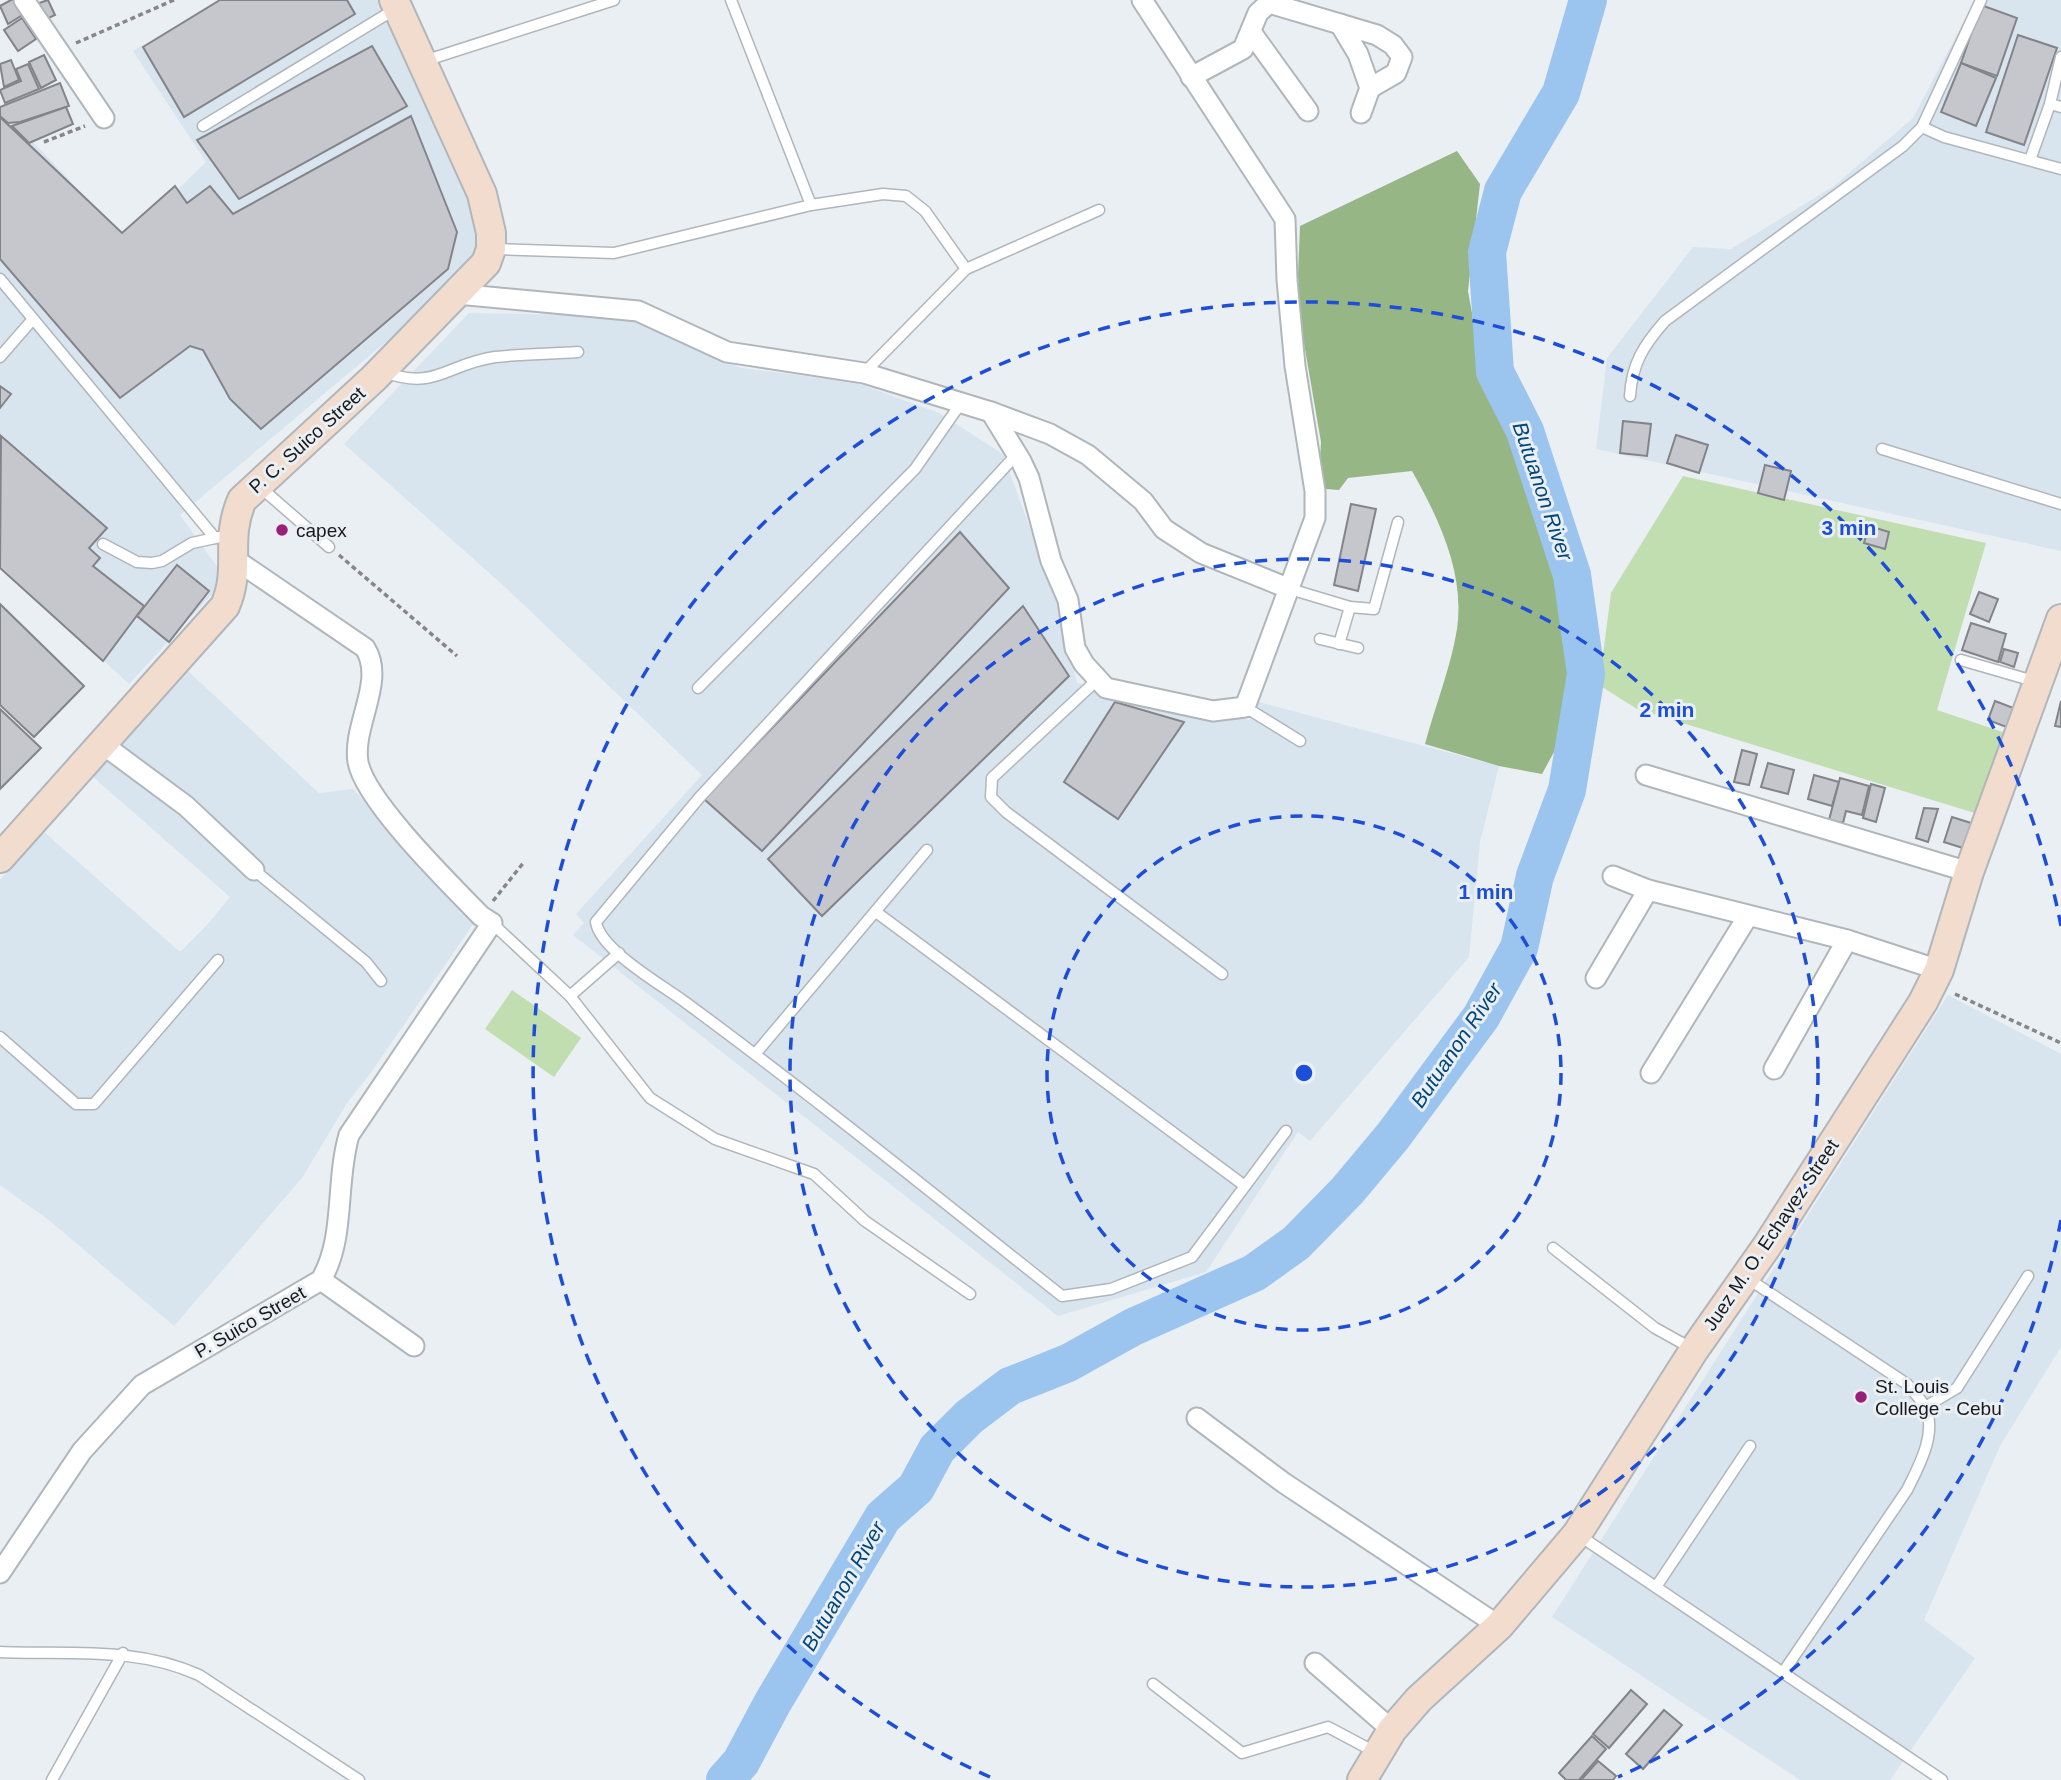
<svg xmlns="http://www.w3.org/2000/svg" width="2061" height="1780" font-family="Helvetica,sans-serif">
  <rect width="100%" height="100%" fill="#eaeff4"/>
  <!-- built -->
  <g fill="#d8e4ee">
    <polygon points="219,0 382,0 480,212 480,251 462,278 180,515 226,579 129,684 0,565 0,107 126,240 206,162 133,51"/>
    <polygon points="1975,0 2061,0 2061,551 1596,449 1607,358 1693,247 1731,249 1834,186 1913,118"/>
    <polygon points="469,313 622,316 741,368 854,382 939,413 1003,454 1057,603 1077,683 1249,720 1259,702 1499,766 1480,842 1469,957 1310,1141 1298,1132 1206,1272 1058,1316 573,935 584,923 576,914 702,775 504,586 344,444"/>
    <polygon points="187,670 319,793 353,789 476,920 372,1071 347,1103 302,1178 174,1326 50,1221 0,1185 0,880 42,830 180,952 207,925 230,897 92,776"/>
    <polygon points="1948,995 2061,1054 2061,1347 2000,1446 1924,1620 1975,1658 1890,1780 1800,1780 1552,1617"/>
  </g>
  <!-- green -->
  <g fill="#c1deb1">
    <polygon points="1683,476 1986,543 1937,710 2009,734 1981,815 1637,709 1599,685 1611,593"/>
    <polygon points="512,990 581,1038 554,1077 485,1029"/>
  </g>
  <!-- forest -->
  <path fill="#97b685" d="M1457 151 1480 184 1468 291 1484 380 1517 441 1549 533 1573 635 1576 670 1560 741 1542 774 1499 766 1425 744C1435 706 1451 667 1457 629 1465 573 1439 519 1412 471L1348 478 1339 490 1326 489 1319 476 1321 442 1301 326 1298 276 1300 226Z"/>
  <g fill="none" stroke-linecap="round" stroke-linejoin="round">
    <!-- river -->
    <polyline stroke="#9bc5ef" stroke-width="38" points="725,1780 741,1762 773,1702 883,1517 916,1488 937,1449 969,1417 1010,1386 1068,1363 1133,1327 1254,1273 1296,1243 1347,1191 1393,1136 1481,1017 1519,948 1535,876 1567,790 1586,674 1572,575 1525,431 1495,372 1487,252 1503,191 1561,93 1588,0"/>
  </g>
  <!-- building -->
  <g fill="#c6c7cd" stroke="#83848a" stroke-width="2">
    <polygon points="11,0 16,0 24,14 8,24 0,6"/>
    <polygon points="48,0 55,15 40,22 33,5"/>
    <polygon points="220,0 347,0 355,14 184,117 143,47"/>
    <polygon points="1981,5 2017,18 1997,76 1961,63"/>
    <polygon points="22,18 36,39 18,51 4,30"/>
    <polygon points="2018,35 2057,48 2024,145 1986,132"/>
    <polygon points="372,46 407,106 239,199 197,140"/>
    <polygon points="44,55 56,80 41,88 29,62"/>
    <polygon points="11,60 19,80 4,87 0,64"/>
    <polygon points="1961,63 1996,78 1976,126 1941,112"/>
    <polygon points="28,64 39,89 5,103 0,90 21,81 16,69"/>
    <polygon points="60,83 69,106 20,122 8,123 0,116 0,107"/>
    <polygon points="66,107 73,124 29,143 12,126"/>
    <polygon points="411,116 457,232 448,269 261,429 230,399 203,350 190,346 120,398 0,259 0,117 122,233 175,186 187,203 210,186 233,214"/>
    <polygon points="0,386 11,394 0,408"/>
    <polygon points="1623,421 1651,424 1647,456 1620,453"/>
    <polygon points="1676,435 1708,445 1699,473 1667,463"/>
    <polygon points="1,436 107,528 89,548 100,558 93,566 144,606 103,661 0,568"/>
    <polygon points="1765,465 1791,471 1784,500 1758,493"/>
    <polygon points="1351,504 1376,509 1358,591 1334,585"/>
    <polygon points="1869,526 1889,532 1885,549 1864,543"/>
    <polygon points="960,532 1009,588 762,851 704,799"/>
    <polygon points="177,565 209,591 169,642 137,616"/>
    <polygon points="1979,592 1998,599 1989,622 1970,614"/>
    <polygon points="0,604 84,686 34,737 0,705"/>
    <polygon points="1023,606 1069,676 822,916 768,859"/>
    <polygon points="1971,623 2006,634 1998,662 1962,650"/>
    <polygon points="2004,649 2018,653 2014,667 2000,662"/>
    <polygon points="1995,701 2016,709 2009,728 1988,720"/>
    <polygon points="2061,701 2061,727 2055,726"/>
    <polygon points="1115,702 1184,722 1118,819 1064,782"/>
    <polygon points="0,709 41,748 0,789"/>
    <polygon points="1742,750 1757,754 1749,785 1734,782"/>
    <polygon points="1768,763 1794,770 1788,794 1761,787"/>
    <polygon points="1814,775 1839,782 1832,806 1808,799"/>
    <polygon points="1840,778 1869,786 1862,815 1846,811 1843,823 1829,820"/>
    <polygon points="1871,784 1885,788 1876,822 1863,818"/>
    <polygon points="1924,808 1938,809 1928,842 1916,838"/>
    <polygon points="1952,817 1974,824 1966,849 1944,842"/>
    <polygon points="1631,1690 1647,1704 1609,1748 1593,1734"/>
    <polygon points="1664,1710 1682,1725 1643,1769 1626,1754"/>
    <polygon points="1592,1736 1606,1749 1579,1780 1566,1780 1559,1773"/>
    <polygon points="1598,1761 1616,1776 1613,1780 1581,1780"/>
  </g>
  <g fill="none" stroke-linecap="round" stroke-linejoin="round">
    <defs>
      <g id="lane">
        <polyline points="731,0 811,205"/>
        <polyline points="424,61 614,0"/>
        <polyline points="2050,104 2061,107"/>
        <polyline points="203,126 397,8"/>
        <polyline points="1922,127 1981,0"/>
        <polyline points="2030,160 2050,104 2061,57"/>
        <polyline points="494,249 614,253 811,205 883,194 906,196 925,211 966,269"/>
        <polyline points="0,279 215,538"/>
        <polyline points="0,357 33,319"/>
        <path d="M384 372C436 391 446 364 495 357 522 354 550 354 578 352"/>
        <polyline points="864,373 966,269 1099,210"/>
        <path d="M1630 396C1632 363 1644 345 1665 321L1903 146 1922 127 1944 137 2061 169"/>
        <polyline points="1882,449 2061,504"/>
        <path d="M1017 454 699 798 596 922C600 950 662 985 685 1002 813 1096 937 1197 1062 1296L1111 1289 1192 1257 1286 1131"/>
        <polyline points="260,487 329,547"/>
        <polyline points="103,544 137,562 152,563 162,561 192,543 220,537"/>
        <polyline points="1290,589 1350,607 1374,609 1398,522"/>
        <polyline points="1320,639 1358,648"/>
        <polyline points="1339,644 1350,607"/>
        <polyline points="1961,660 2037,682"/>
        <polyline points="1097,680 992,778 991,797 1006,812 1222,974"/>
        <polyline points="698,688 915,469 961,403"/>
        <polyline points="1245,707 1300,741"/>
        <polyline points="254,870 366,962 381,981"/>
        <polyline points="876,912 1245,1186"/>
        <polyline points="492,923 570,996 650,1098 715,1139 814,1174 865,1221 970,1294"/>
        <polyline points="570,996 619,953"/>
        <polyline points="0,1037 76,1104 94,1104 218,960"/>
        <polyline points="756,1053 927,850"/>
        <polyline points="1553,1248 1655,1328 1691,1348"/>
        <path d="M1747 1278 1907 1384C1912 1391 1920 1398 1924 1405 1939 1431 1918 1468 1907 1490L1784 1671"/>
        <polyline points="1925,1407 1957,1388 2028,1276"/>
        <polyline points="1580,1536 1942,1780"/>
        <polyline points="1656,1587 1750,1446"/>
        <path d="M0 1652C68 1655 135 1646 199 1675L359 1780"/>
        <polyline points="1153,1684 1242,1753 1328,1727 1375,1752"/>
        <polyline points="52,1780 123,1653"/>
      </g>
      <g id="street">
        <polyline points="24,0 104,118"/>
        <polyline points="1340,24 1358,54 1370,88 1361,113"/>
        <polyline points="1251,32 1308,111"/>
        <polyline points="1191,77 1243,49 1258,13 1269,3 1377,35 1393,45 1402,57 1396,73 1370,88"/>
        <polyline points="457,294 638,311 727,352 864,373 991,412 1050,434 1088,455 1143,501 1164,529 1201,553 1290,589"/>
        <polyline points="991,412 1021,461 1029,478 1051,561 1068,600 1075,648 1084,664 1106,688 1213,711 1245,707 1315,518 1315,491 1295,366 1287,280 1285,219 1142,0"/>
        <polyline points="101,743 186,806 254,870"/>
        <polyline points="1646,775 1969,872"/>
        <polyline points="1613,876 1648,890 1847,940 1939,970"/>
        <polyline points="1596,978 1648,890"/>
        <polyline points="1774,1069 1847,940"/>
        <polyline points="1651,1073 1748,916"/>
        <polyline points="321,1280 414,1346"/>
        <polyline points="1197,1418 1284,1483 1499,1626"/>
        <path d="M0 1573 82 1451 142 1385 321 1280C346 1237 335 1183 349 1135L492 923 481 916C451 885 365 801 358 762 352 725 386 681 365 648L233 558"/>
        <polyline points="1315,1663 1392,1730"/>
      </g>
      <g id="secondary">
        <path d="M0 858 225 606C242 567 224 541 242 500L374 378 486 263 491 249V233L482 194 394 0"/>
        <polyline points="1362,1780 1392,1730 1419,1699 1499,1626 1577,1534 1694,1350 1767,1246 1923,1002 1939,970 1969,872 2061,619"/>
      </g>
    </defs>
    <!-- lane casing -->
    <use href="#lane" stroke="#b1b6ba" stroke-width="13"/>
    <!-- street casing -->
    <use href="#street" stroke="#b1b6ba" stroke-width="23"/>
    <!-- secondary casing -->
    <use href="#secondary" stroke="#b1b6ba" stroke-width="32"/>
    <!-- path -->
    <g stroke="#84878b" stroke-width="3.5" stroke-dasharray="5 3.5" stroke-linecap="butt">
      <polyline points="76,43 174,0"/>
      <polyline points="44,142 85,126"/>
      <polyline points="339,555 457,656"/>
      <polyline points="493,901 524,862"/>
      <polyline points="1955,994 2061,1043"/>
    </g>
    <!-- lane -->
    <use href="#lane" stroke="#fff" stroke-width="10"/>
    <!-- street -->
    <use href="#street" stroke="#fff" stroke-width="19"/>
    <!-- secondary -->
    <use href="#secondary" stroke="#f2dcce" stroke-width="28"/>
  </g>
  <!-- distance rings -->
  <g fill="none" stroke="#1d4ed8" stroke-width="3.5" stroke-dasharray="12 9">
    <circle cx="1304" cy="1073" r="257"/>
    <circle cx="1304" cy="1073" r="514"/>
    <path d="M2061 1220A771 771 0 0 1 1618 1777M990 1777A771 771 0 1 1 2061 926"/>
  </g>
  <!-- markers -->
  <g fill="#991f78" stroke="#eaeff4" stroke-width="2.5">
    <circle cx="282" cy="530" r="7"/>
    <circle cx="1861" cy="1397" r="7"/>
  </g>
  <g text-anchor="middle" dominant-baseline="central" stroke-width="6" stroke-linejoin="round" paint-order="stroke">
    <!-- street labels -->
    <g font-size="19" fill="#181a1b" stroke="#eaeff4">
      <text transform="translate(307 440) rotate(-42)">P. C. Suico Street</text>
      <text transform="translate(1771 1235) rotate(-56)">Juez M. O. Echavez Street</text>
      <text transform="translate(250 1322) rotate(-30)">P. Suico Street</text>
    </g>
    <!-- poi labels -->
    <g font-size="19" fill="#181a1b" stroke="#eaeff4" text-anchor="start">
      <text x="296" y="530">capex</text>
      <text x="1875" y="1386">St. Louis<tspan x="1875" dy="22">College - Cebu</tspan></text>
    </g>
    <!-- water labels -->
    <g font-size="21" font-style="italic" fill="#024679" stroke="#eaeff4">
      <text transform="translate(1543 491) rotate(71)">Butuanon River</text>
      <text transform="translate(1456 1045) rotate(-56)">Butuanon River</text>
      <text transform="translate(843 1586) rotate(-60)">Butuanon River</text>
    </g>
  </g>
  <circle cx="1304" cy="1073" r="10" fill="#1d4ed8" stroke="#eaeff4" stroke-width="3.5"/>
  <g font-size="21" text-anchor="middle" font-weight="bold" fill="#1d4ed8" stroke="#eaeff4" stroke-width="6" stroke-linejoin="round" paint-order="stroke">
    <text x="1849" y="535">3 min</text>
    <text x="1667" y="717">2 min</text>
    <text x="1486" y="899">1 min</text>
  </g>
</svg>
